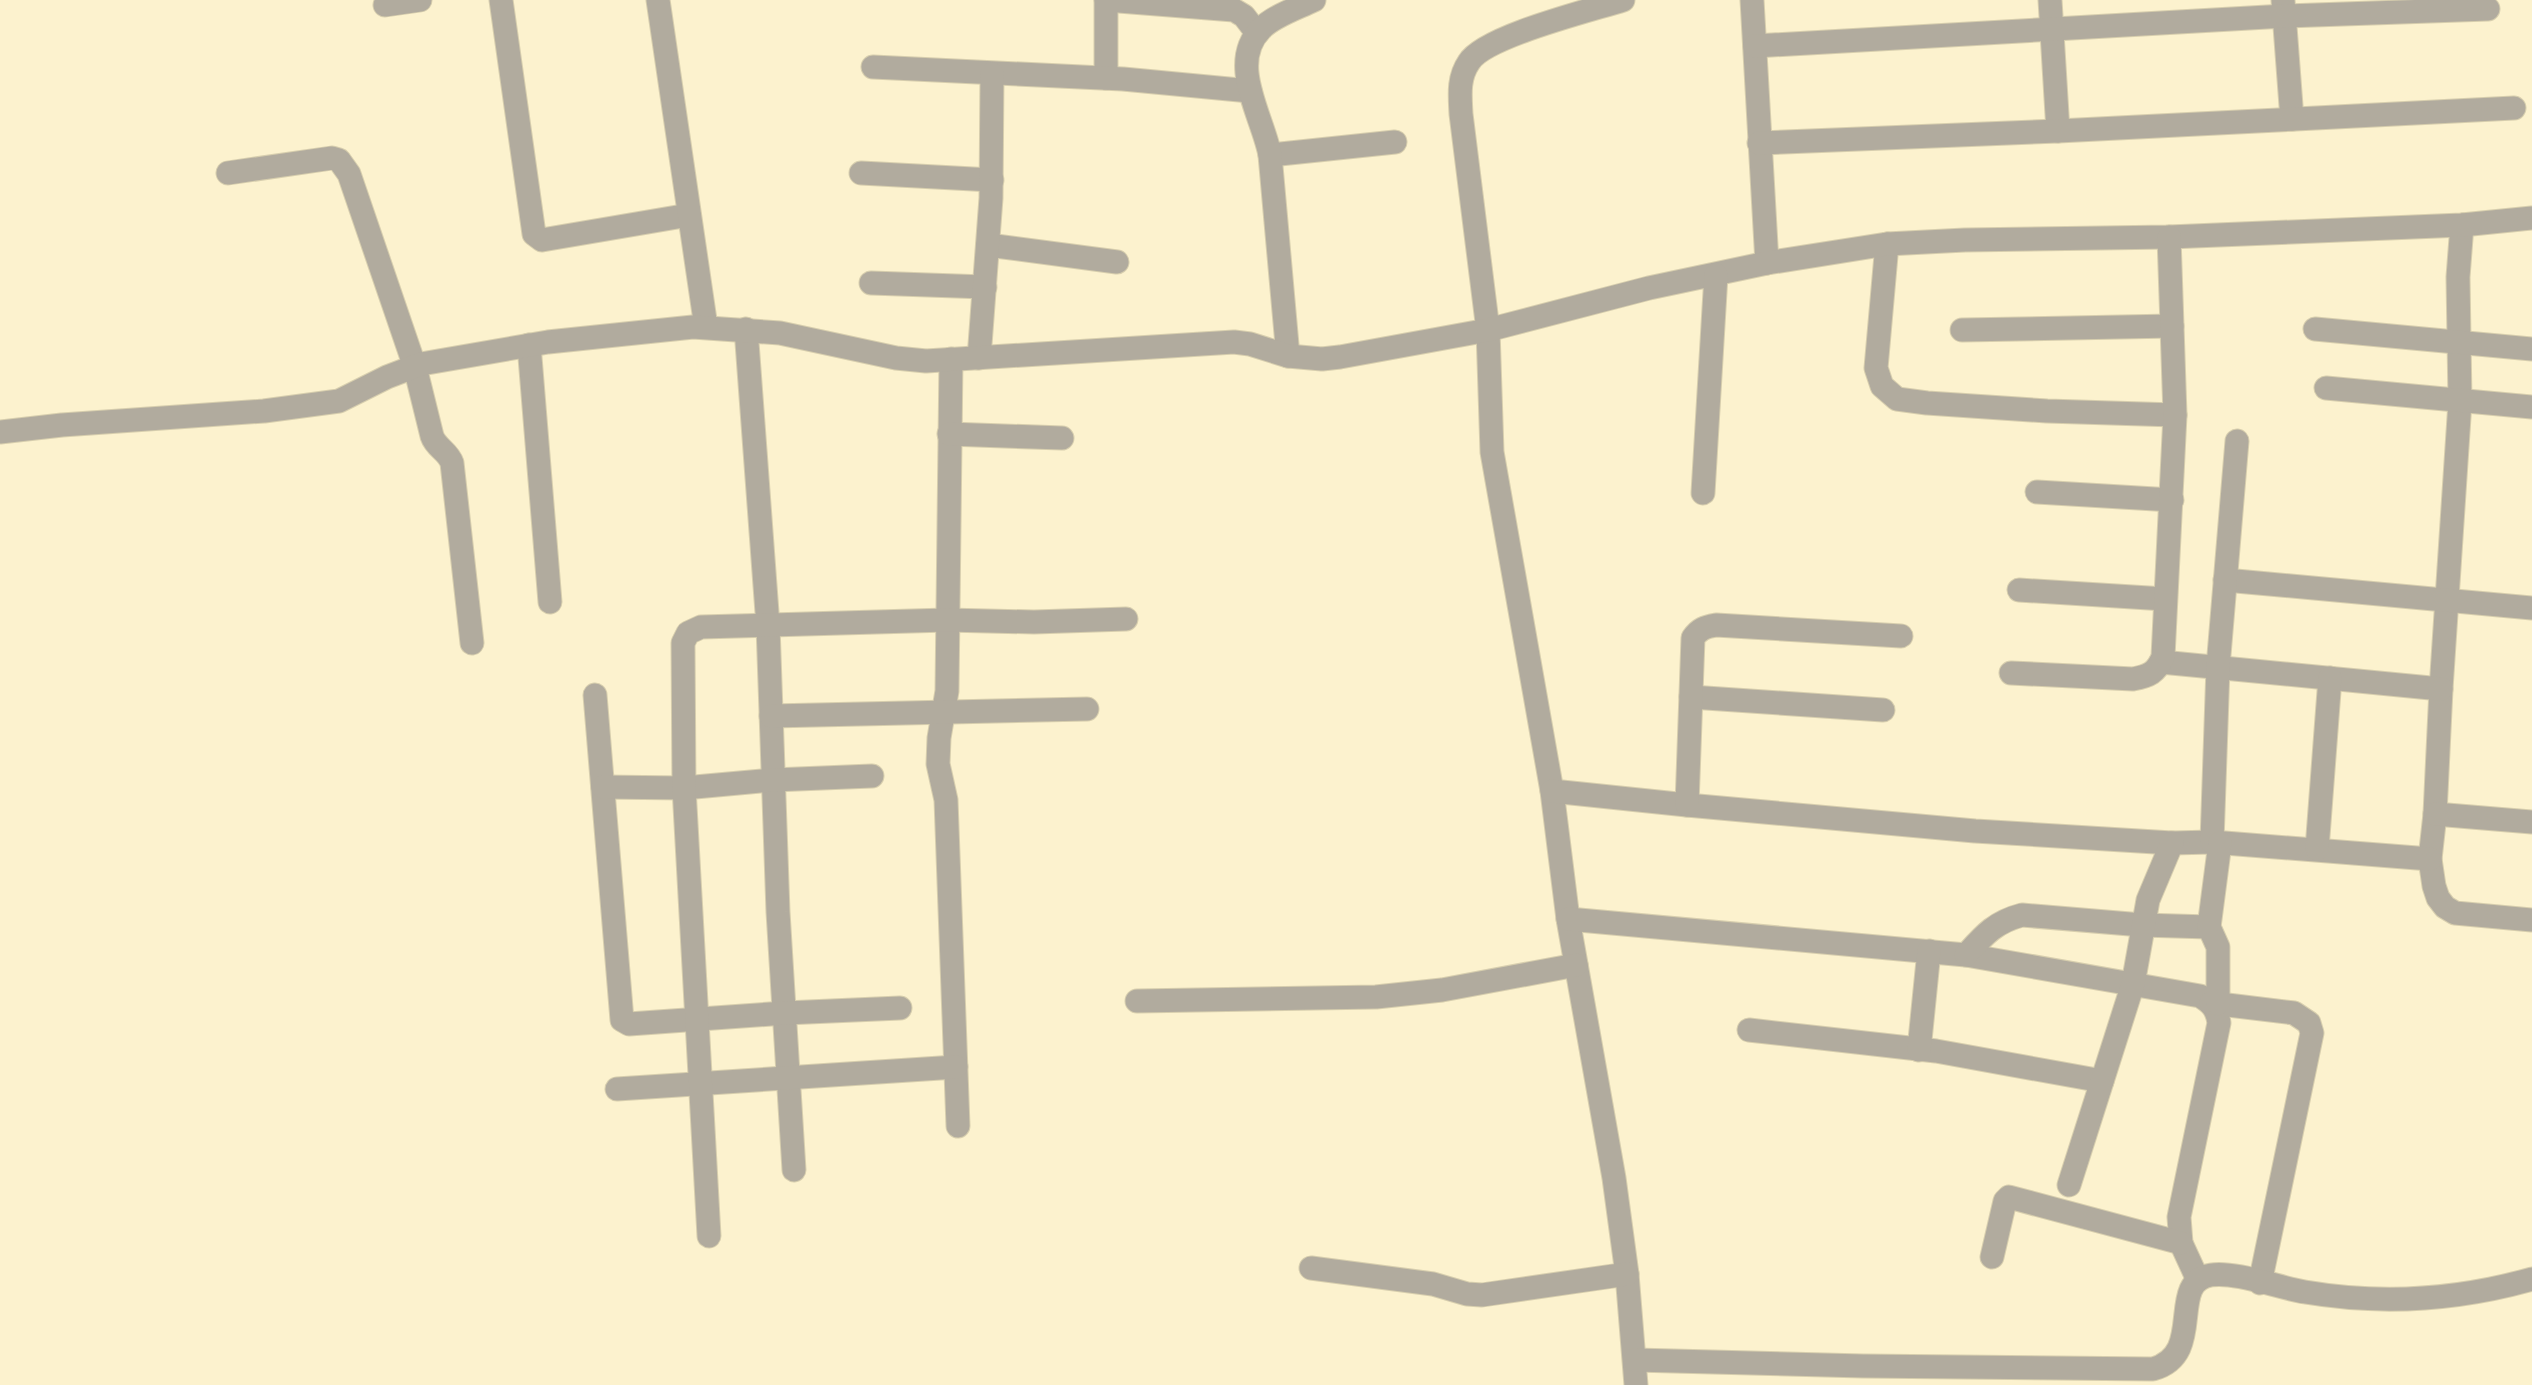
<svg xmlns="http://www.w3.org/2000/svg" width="2532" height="1385" font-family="'IBM Plex Sans',sans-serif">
  <rect width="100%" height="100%" fill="#fcf2ce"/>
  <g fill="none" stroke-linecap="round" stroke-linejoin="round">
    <defs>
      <g id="minor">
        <polyline points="501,0 534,234 542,240 689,215"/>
        <polyline points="658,0 706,327"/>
        <polyline points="1106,0 1234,10 1244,16 1257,33"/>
        <polyline points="1106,0 1106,78"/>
        <path d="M1623 0C1592 10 1485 36 1469 62 1458 78 1460 95 1461 114L1488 330 1492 452 1552 791 1568 919 1614 1178 1627 1274 1636 1385"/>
        <polyline points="1752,0 1767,263"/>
        <polyline points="2050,0 2058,131"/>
        <polyline points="2283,0 2292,119"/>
        <polyline points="385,5 420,0"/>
        <polyline points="1755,46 2285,16 2488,9"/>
        <polyline points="873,67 1123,79 1250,91"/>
        <polyline points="1759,143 2058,131 2514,108"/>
        <polyline points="1270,155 1395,142"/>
        <path d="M228 173 332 158 339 160 349 174 415 367 432 436C436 448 448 451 452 463L472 643"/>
        <polyline points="861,173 992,180"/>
        <polyline points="2462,225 2458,277 2460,402 2441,689 2435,814 2430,859 2434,886 2438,898 2445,907 2455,913 2532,920"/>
        <polyline points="1887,244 1876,368 1882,386 1897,399 1927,403 2047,411 2175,415"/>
        <polyline points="988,245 1117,262"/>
        <polyline points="871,283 985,287"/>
        <polyline points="746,329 768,626 778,912 794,1170"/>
        <polyline points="2315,329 2532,349"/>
        <polyline points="1962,330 2172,326"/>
        <polyline points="529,345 550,602"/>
        <path d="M1288 356 1270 155C1263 117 1227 63 1261 29 1273 16 1298 8 1314 0"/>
        <polyline points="979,358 991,198 992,74"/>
        <polyline points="951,359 947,691 939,738 938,764 946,800 958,1126"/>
        <polyline points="2326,388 2532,407"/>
        <polyline points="0,432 62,425 264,411 339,401 387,377 421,364 548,342 693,327 780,333 896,358 926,361 1234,342 1250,344 1288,356 1322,359 1340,357 1488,330 1649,288 1767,263 1887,244 1965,240 2169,237 2462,225 2532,218"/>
        <polyline points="949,434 1062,438"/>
        <polyline points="2037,492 2172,500"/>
        <polyline points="1703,493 1716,275"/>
        <polyline points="2225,580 2532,608"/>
        <polyline points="2019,590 2165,599"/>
        <polyline points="2161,662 2441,689"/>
        <path d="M2011 673 2133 679C2149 676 2156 673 2163 657L2175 415 2169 237"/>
        <polyline points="595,695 622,1020 629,1024 785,1013 900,1008"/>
        <polyline points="1691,697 1883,710"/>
        <polyline points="771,716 1087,709"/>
        <polyline points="603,787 684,788 773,780 872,776"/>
        <polyline points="1552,791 1687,805 1975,831 2172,843 2212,842 2430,859"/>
        <path d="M1687 805 1693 638C1699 629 1705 627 1716 625L1901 636"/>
        <polyline points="2435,814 2532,822"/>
        <polyline points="2212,842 2218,667 2237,441"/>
        <polyline points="2317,849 2330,678"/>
        <path d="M1568 919 1966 955 2200 996C2212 1003 2217 1009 2219 1023L2179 1217 2181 1243 2198 1280"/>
        <path d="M1966 955C1984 935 1995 922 2022 915L2142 925 2209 927"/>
        <polyline points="1137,1001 1376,997 1442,990 1576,965"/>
        <polyline points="2211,1003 2294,1013 2309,1023 2312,1033 2260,1283"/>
        <polyline points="2218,1003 2218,947 2209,927 2220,843"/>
        <polyline points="1749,1030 1936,1051 2102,1081"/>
        <polyline points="1919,1050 1929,951"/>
        <polyline points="617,1089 956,1067"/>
        <polyline points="2069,1185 2133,984 2148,900 2172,843"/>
        <polyline points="709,1236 684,788 683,643 688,633 701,627 947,620 1034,622 1126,619"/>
        <polyline points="1992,1257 2005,1201 2009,1197 2181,1243"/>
        <polyline points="1311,1268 1433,1284 1467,1294 1482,1295 1627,1274"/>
        <path d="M1635 1360 1863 1366 2153 1369C2207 1354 2166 1282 2211 1275 2235 1271 2280 1288 2305 1292 2382 1305 2458 1300 2532 1279"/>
      </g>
    </defs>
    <!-- minor casing -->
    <use href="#minor" stroke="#d7ceae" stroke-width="25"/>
    <!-- minor -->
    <use href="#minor" stroke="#b1ab9e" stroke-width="23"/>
  </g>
</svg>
